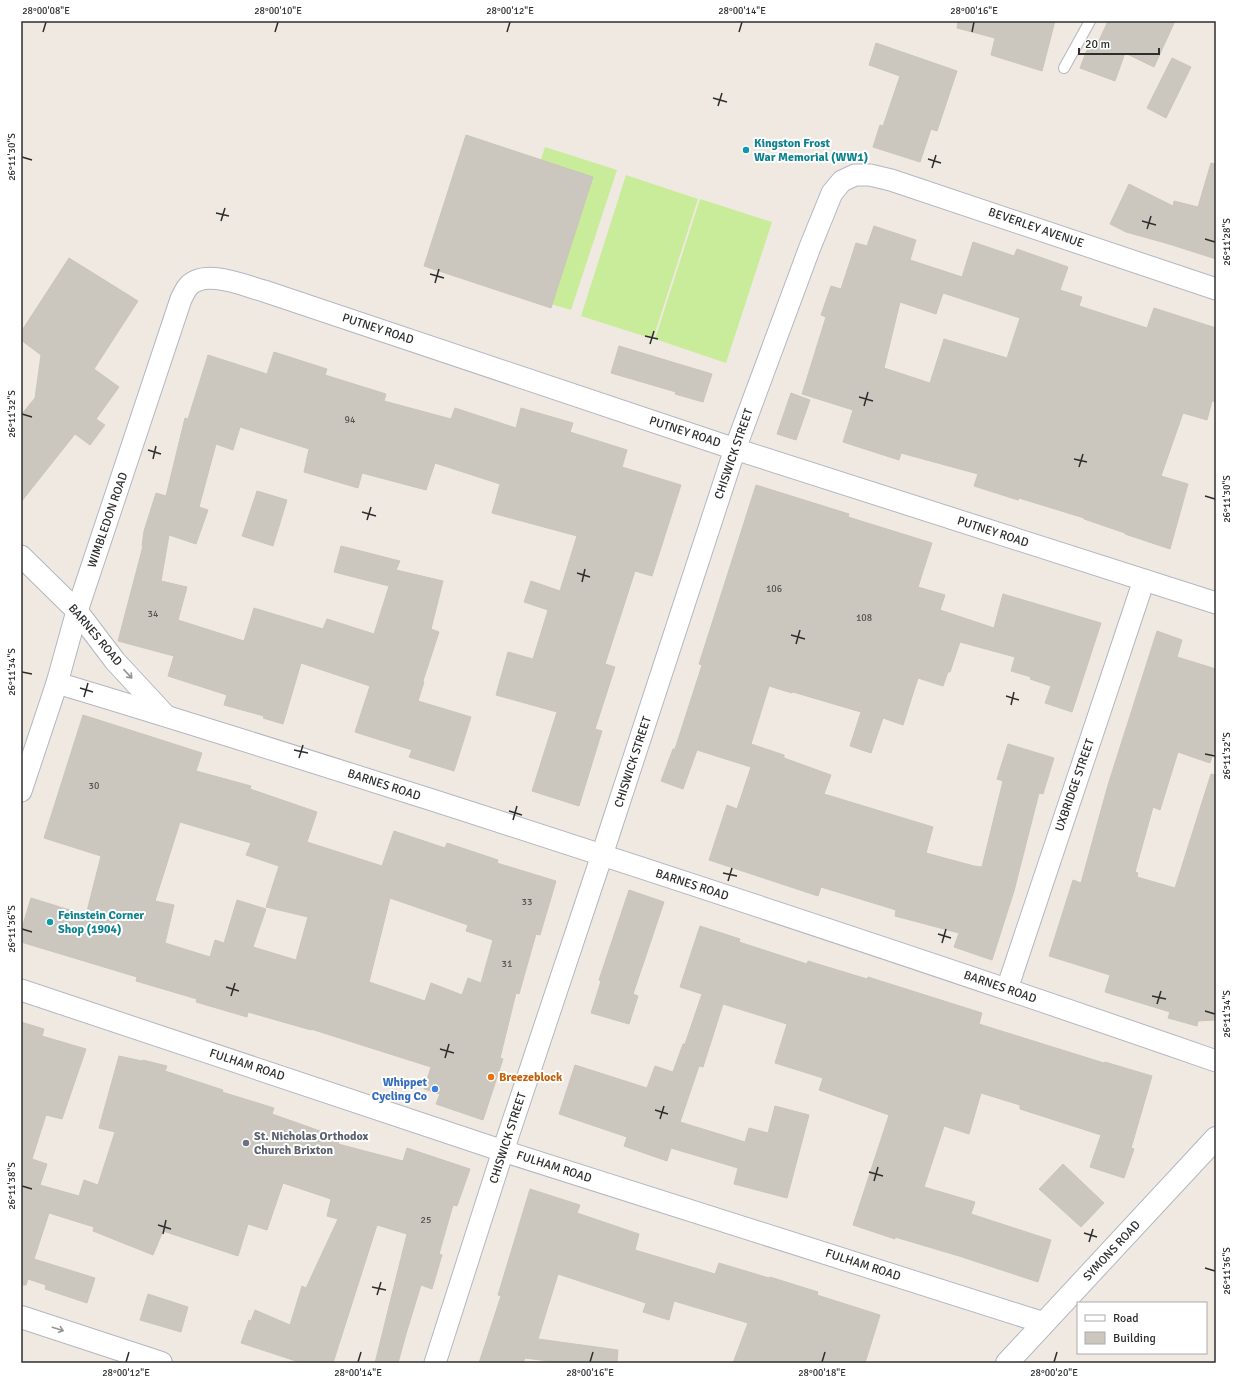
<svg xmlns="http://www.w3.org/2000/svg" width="1237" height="1384" font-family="Signika,sans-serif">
  <rect width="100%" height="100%" fill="#efe9e1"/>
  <!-- pitch -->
  <g fill="#c9ec9a">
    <polygon points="545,147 617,170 571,310 499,288"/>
    <polygon points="626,175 698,199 653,339 581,316"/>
    <polygon points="700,199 772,222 726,363 655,339"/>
  </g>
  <!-- building -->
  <g fill="#cbc7bf" stroke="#cbc5ba" fill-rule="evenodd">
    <polygon points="958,21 1055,21 1042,71 991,55 995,38 957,28"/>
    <polygon points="1108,21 1175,21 1154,67 1125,53 1115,81 1080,68 1090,42 1097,45"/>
    <polygon points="876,43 957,71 937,131 931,129 920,162 873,147 880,125 883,126 900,76 869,65"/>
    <polygon points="1172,58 1191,67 1166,118 1147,108"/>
    <polygon points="466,135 593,177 551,308 424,266"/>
    <polygon points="1211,163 1216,164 1216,259 1169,244 1126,232 1110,224 1129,184 1173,206 1174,201 1198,207"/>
    <path d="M874 226 916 240 910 260 962 277 973 242 1014 256 1017 249 1068 267 1060 290 1082 297 1079 306 1147 328 1154 308 1216 328V402L1212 401 1207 420 1183 413 1161 476 1188 484 1170 549 1125 534V533L1084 519V518L1019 498 1018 500 974 486 978 474 901 453 899 460 843 442 853 410 802 394 826 317 821 315 831 286 841 289 856 243 867 246ZM943 293 1020 318 1007 358 944 339 930 383 884 368 900 302 936 314Z"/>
    <polygon points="69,258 138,301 94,369 119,387 96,419 105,425 90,445 75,434 21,502 21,415 35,398 41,355 21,340 21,332"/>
    <polygon points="619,346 712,374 703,402 675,394 676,392 611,373"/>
    <polygon points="274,352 327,369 325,375 386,394 384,401 451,419 455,408 516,428 521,408 573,423 570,432 627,450 622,467 681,485 652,576 635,571 605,664 615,667 595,729 602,731 579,806 532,791 557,712 496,695 508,652 533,659 548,610 524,602 531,581 560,591 577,536 492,513 500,484 435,463 426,490 362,473 358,488 304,472 309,449 240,427 233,450 216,444 199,507 208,510 196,544 169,535 161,581 187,587 178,620 244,641 254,608 323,629 327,619 374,634 389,586 334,572 341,546 400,561 396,570 443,581 431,629 439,632 423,681 424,682 418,701 471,717 454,771 409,757 412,750 355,732 370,686 301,663 283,724 263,718 264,716 224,705 227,695 168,676 174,656 118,641 143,546 142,546 144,531 156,493 166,496 185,418 188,419 208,355 267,374"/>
    <polygon points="791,393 810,400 796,440 777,434"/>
    <polygon points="756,485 849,514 848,517 932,543 918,587 945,595 940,610 994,628 1003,594 1101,623 1072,712 1045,703 1051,686 1030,679 1031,677 1011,671 1015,657 960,642 950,672 948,672 943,686 918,678 903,725 883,718 871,753 850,746 861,712 793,692 792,693 769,686 751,744 784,755 784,758 831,775 824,794 933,827 926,853 974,866 982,867 1003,781 997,779 1008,744 1054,758 1043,794 1039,793 1014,891 992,960 954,947 959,933 895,916 896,910 821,887 818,896 709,860 727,805 737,809 751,767 697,750 683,789 661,781 673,749 675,749 702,665 699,664"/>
    <polygon points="257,491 287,500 273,546 242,536"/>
    <polygon points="1157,631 1182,640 1177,657 1216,669 1216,745 1210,763 1178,752 1160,810 1153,807 1135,872 1138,873 1137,877 1175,888 1211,774 1216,775 1216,1020 1198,1021 1197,1026 1168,1018 1170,1012 1105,992 1110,975 1049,956 1073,880 1081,883 1108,785"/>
    <path d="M83 715 202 753 196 771 251 786 250 789 317 812 307 842 382 866 394 831 445 848 447 843 498 860 497 863 556 881 540 935 536 934 519 994 516 993 500 1058 503 1059 483 1120 436 1104 440 1094 424 1089 431 1067 311 1029V1030L248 1012 247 1017 196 1002 197 999 136 981 137 977 21 942V931L31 898 86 915 101 856 44 838ZM180 822 251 843 246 855 279 866 266 907 308 917 296 960 253 947 266 909 237 900 224 943 215 940 210 957 165 943 174 905 155 901ZM390 898 468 925 466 931 493 940 481 983 468 978 462 995 431 983 425 1001 369 982Z"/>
    <polygon points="629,890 664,902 633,994 638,996 629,1024 591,1013 601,981 599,980"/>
    <polygon points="700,926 740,939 739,942 807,964 808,961 867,979 868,977 982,1013 979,1024 1104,1063 1105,1062 1152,1076 1131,1148 1134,1149 1124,1178 1090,1167 1101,1135 1020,1109 1020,1105 981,1093 969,1134 944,1126 924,1187 975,1202 971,1214 1051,1240 1038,1282 959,1256 895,1237 895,1239 853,1225 889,1115 819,1090 823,1078 775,1063 787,1024 723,1004 703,1067 699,1066 680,1122 745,1142 749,1128 768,1133 775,1106 809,1115 787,1198 734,1184 738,1168 671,1148 667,1161 624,1146 627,1137 559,1114 575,1065 647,1088 655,1066 673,1072 683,1044 685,1044 702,994 680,987"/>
    <polygon points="21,1022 44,1029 42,1036 86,1049 62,1119 46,1115 32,1159 47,1164 40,1185 79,1196 84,1180 98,1185 115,1132 99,1128 119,1056 142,1061 143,1060 167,1066 165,1071 223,1090 222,1092 274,1108 272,1114 340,1138 338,1144 403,1161 407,1148 470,1169 457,1206 453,1205 439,1254 442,1255 432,1289 421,1285 406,1334 398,1363 375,1363 407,1234 377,1225 333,1363 302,1363 241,1343 249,1320 251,1321 255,1310 290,1325 302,1286 306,1288 338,1219 327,1216 331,1199 283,1183 267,1230 248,1224 238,1256 163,1231 153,1255 93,1231 94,1227 49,1213 34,1259 95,1278 87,1303 45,1289 46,1285 28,1279 26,1285 21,1285"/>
    <polygon points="1063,1164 1104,1203 1081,1227 1039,1189"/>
    <polygon points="530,1189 580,1205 577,1213 639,1234 635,1250 715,1274 719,1263 769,1278 770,1277 818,1292 817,1295 880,1315 865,1363 733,1363 748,1323 674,1301 669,1320 643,1312 646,1303 558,1274 538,1339 618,1350 617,1363 563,1363 525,1358 523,1363 479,1363 501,1296 498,1295"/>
    <polygon points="148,1294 188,1307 181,1332 140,1320"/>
  </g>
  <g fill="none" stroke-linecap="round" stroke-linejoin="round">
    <defs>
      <polyline id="lane" points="1064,68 1090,21"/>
      <g id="street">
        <polyline points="21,556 77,611 115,661 165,715"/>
        <path d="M57 683C181 720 303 759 426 798 690 883 954 970 1216 1061"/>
        <path d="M21 791 57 683 77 611 181 299C183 295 185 291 187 288 203 267 245 286 264 291L735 449 1216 603"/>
        <polyline points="1007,989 1144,580"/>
        <polyline points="21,990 503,1151 1044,1323"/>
        <polyline points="435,1363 503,1151 602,855 735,449 810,247 832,193 842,181 855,175 870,175 891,180 1216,289"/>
      </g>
      <g id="secondary">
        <polyline points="21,1317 161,1363"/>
        <polyline points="1007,1363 1216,1138"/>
      </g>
    </defs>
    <!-- lane casing -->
    <use href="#lane" stroke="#b4b7c1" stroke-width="12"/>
    <!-- street casing -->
    <use href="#street" stroke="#b4b7c1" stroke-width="23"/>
    <!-- secondary casing -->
    <use href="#secondary" stroke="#b4b7c1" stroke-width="24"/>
    <!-- lane -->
    <use href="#lane" stroke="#fff" stroke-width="10"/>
    <!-- street -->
    <use href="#street" stroke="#fff" stroke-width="21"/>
    <!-- secondary -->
    <use href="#secondary" stroke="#fff" stroke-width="22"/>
  </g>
  <!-- one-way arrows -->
  <defs><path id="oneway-shaft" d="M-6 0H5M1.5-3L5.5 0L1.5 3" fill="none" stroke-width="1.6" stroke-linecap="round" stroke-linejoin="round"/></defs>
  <g stroke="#969696">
    <use href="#oneway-shaft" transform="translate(128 674) rotate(47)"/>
    <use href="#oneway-shaft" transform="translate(58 1329) rotate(18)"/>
  </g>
  <!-- ticks -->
  <path fill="none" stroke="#2e2e2e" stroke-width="1.5" d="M43 32 46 22M275 32 278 22M507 32 510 22M739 32 742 22M972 32 974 22M713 98 727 102M718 106 722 93M22 157 32 160M928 159 941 163M932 168 936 155M216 213 229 216M221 221 225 208M1142 221 1156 225M1147 229 1151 216M1205 239 1215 242M430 274 444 278M435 283 439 269M645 336 658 339M650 344 654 331M859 397 873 401M864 406 868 392M22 414 32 417M148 450 161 454M153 459 156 446M1074 459 1087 462M1079 467 1083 454M1205 496 1215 499M362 512 376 516M367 520 371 507M577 573 590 577M582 582 585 569M791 635 805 639M796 644 800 630M22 672 32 674M80 688 93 692M1006 696 1019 700M84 697 88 683M1011 705 1014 692M294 750 308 753M1205 754 1215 756M299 758 303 745M509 811 522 815M513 820 517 806M723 873 737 876M728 881 732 868M22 929 32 932M938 934 951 938M942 943 946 929M226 987 239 991M231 996 235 983M1152 996 1166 999M1157 1004 1161 991M1205 1011 1215 1014M440 1049 454 1053M445 1058 449 1044M655 1110 668 1114M660 1119 664 1106M869 1172 883 1176M874 1181 878 1167M22 1186 32 1189M158 1225 171 1229M1084 1233 1097 1237M163 1234 166 1220M1089 1242 1093 1229M1205 1268 1215 1271M372 1287 386 1290M377 1295 381 1282M126 1362 129 1352M358 1362 361 1352M590 1362 593 1352M822 1362 825 1352M1054 1362 1057 1352"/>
  <!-- markers -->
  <g fill="#0f9aa8" stroke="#fff" stroke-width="1.5">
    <circle cx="746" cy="150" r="4"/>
    <circle cx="50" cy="922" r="4"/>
  </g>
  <circle fill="#e8710a" stroke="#fff" stroke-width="1.5" cx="491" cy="1077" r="4"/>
  <circle fill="#3f7fe0" stroke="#fff" stroke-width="1.5" cx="435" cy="1089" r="4"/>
  <circle fill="#6b7280" stroke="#fff" stroke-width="1.5" cx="246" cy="1143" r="4"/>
  <g text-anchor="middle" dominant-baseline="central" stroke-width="4" stroke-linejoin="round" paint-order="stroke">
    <!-- number labels -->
    <g font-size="10" fill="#555452">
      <text x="350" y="420">94</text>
      <text x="774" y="589">106</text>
      <text x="153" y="614">34</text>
      <text x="864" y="618">108</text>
      <text x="94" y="786">30</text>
      <text x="527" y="902">33</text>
      <text x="507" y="964">31</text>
      <text x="426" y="1220">25</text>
    </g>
    <!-- culture labels -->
    <g font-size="12" font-weight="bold" fill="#0d838f" stroke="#fff" text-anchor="start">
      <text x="754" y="143">Kingston Frost<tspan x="754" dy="14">War Memorial (WW1)</tspan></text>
      <text x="58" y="915">Feinstein Corner<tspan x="58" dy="14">Shop (1904)</tspan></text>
    </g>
    <!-- street labels -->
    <g font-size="12" fill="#2e2e2e" stroke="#fff">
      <text transform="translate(1036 228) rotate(19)">BEVERLEY AVENUE</text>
      <text transform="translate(378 329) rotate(18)">PUTNEY ROAD</text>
      <text transform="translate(685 432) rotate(18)">PUTNEY ROAD</text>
      <text transform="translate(734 454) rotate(-71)">CHISWICK STREET</text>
      <text transform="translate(108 520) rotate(-71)">WIMBLEDON ROAD</text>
      <text transform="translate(993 532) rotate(18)">PUTNEY ROAD</text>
      <text transform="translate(95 635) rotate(50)">BARNES ROAD</text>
      <text transform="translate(633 762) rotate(-72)">CHISWICK STREET</text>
      <text transform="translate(384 785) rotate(18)">BARNES ROAD</text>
      <text transform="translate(1075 785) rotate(-71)">UXBRIDGE STREET</text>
      <text transform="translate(692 885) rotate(18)">BARNES ROAD</text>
      <text transform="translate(1000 987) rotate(19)">BARNES ROAD</text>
      <text transform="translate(247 1065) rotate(18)">FULHAM ROAD</text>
      <text transform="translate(508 1138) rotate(-72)">CHISWICK STREET</text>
      <text transform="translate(554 1167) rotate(18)">FULHAM ROAD</text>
      <text transform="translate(1112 1251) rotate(-47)">SYMONS ROAD</text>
      <text transform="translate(863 1265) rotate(18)">FULHAM ROAD</text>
    </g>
    <!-- food labels -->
    <g font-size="12" font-weight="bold" fill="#c56008" stroke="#fff" text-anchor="start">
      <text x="499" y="1077">Breezeblock</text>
    </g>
    <!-- shop labels -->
    <g font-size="12" font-weight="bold" fill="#366cbe" stroke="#fff" text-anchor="end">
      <text x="427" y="1082">Whippet<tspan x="427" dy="14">Cycling Co</tspan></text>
    </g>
    <!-- worship labels -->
    <g font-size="12" font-weight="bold" fill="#5b616d" stroke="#fff" text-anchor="start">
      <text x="254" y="1136">St. Nicholas Orthodox<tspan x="254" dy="14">Church Brixton</tspan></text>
    </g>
  </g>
  <!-- border -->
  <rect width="1237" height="1384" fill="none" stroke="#ffffff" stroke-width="44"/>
  <!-- legend -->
  <rect x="1077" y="1302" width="130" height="52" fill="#ffffff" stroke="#ababab"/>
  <rect x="1085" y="1315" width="20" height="6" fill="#ffffff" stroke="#ababab"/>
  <text x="1113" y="1322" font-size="12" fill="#2e2e2e">Road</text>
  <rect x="1085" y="1332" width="20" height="12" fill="#cbc7bf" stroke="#ababab"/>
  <text x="1113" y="1342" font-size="12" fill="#2e2e2e">Building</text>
  <!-- scale -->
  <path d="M1079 48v6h80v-6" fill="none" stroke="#2e2e2e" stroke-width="2"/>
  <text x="1085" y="48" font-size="12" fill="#2e2e2e" stroke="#ffffff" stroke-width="3" paint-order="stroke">20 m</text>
  <rect x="22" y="22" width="1193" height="1340" fill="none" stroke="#2e2e2e" stroke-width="1.5"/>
  <g font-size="10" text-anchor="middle" fill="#2e2e2e">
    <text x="46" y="14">28°00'08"E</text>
    <text x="278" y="14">28°00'10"E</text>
    <text x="510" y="14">28°00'12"E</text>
    <text x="742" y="14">28°00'14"E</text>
    <text x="974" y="14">28°00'16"E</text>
    <text transform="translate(11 157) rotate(-90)" y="4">26°11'30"S</text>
    <text transform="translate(1226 242) rotate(-90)" y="4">26°11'28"S</text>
    <text transform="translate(11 414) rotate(-90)" y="4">26°11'32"S</text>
    <text transform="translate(1226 499) rotate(-90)" y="4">26°11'30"S</text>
    <text transform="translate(11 672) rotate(-90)" y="4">26°11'34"S</text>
    <text transform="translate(1226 756) rotate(-90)" y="4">26°11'32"S</text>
    <text transform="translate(11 929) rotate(-90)" y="4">26°11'36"S</text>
    <text transform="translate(1226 1014) rotate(-90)" y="4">26°11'34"S</text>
    <text transform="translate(11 1186) rotate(-90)" y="4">26°11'38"S</text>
    <text transform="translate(1226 1271) rotate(-90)" y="4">26°11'36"S</text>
    <text x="126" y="1376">28°00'12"E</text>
    <text x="358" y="1376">28°00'14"E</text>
    <text x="590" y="1376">28°00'16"E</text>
    <text x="822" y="1376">28°00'18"E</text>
    <text x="1054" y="1376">28°00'20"E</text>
  </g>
</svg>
